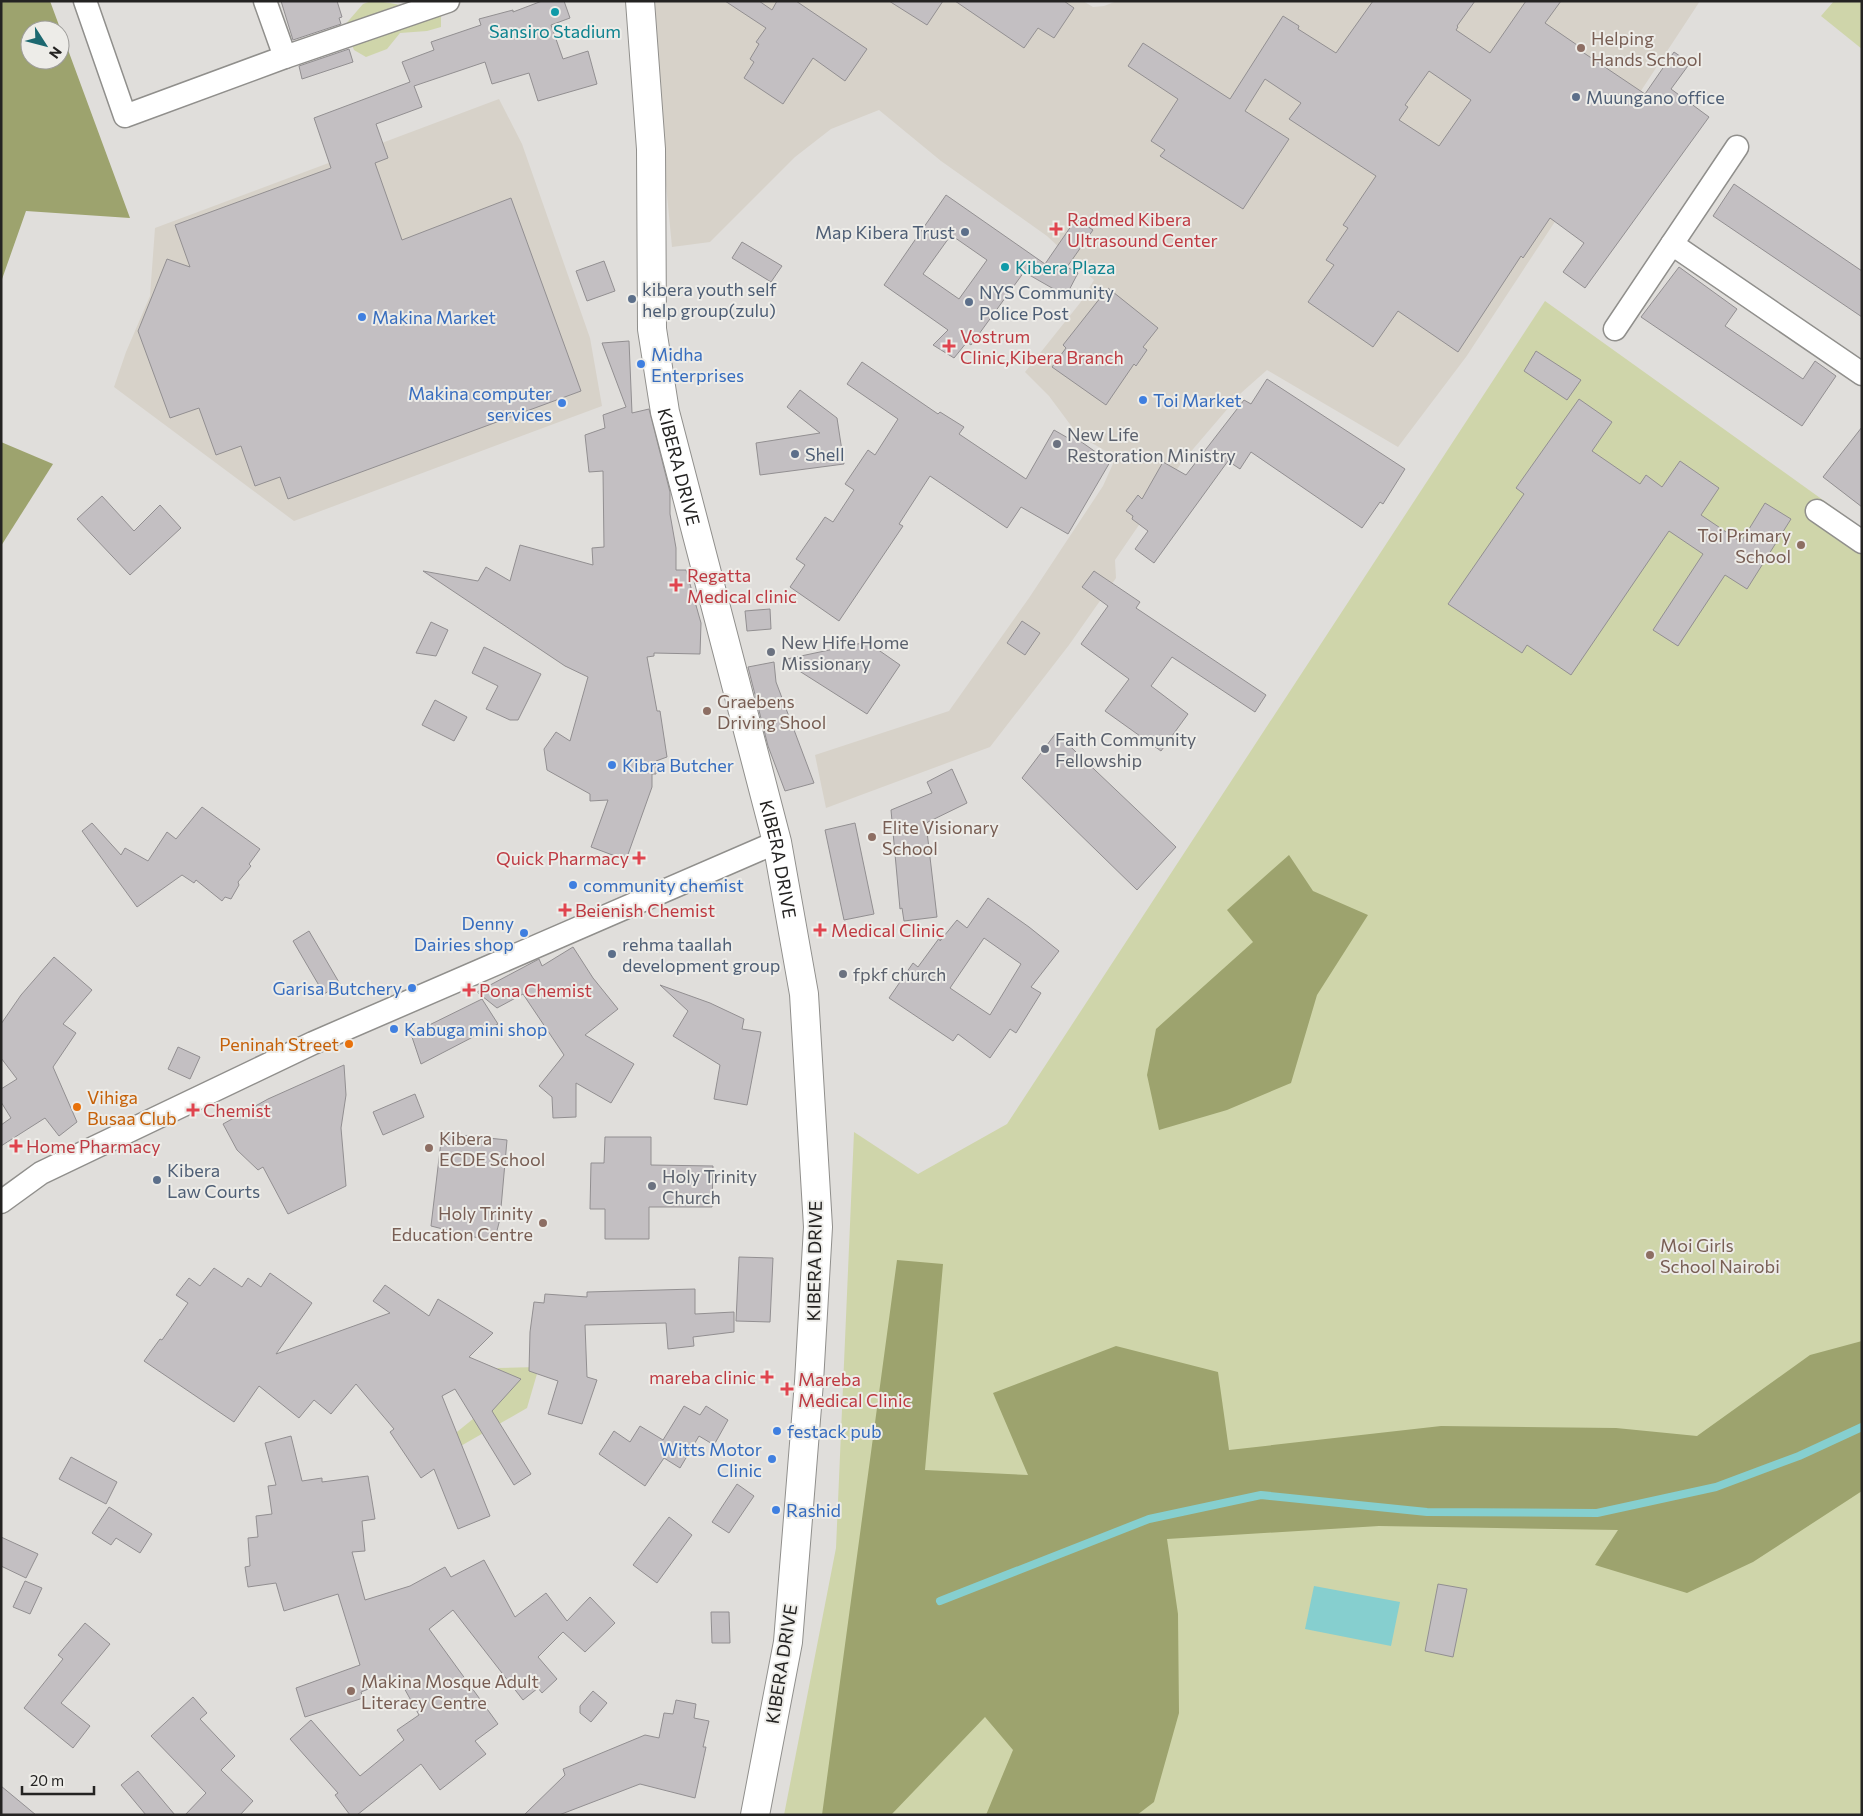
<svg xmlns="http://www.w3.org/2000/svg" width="1863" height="1816" font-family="Commissioner,sans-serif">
  <rect width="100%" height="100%" fill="#e0dedb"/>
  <!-- built -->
  <g fill="#d7d2c9">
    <polygon points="655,1 1083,1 1093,7 1104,6 1117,1 1700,1 1466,357 1398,447 1267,370 1241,393 1182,462 1115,560 1116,578 1069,645 990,747 826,808 815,755 949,711 1029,598 1103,486 1116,457 1078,435 1049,396 1025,372 1080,303 1094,280 1047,236 941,161 879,110 831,129 795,157 710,242 672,247 664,164"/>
    <polygon points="499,99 522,144 590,338 602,406 294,521 114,387 126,352 150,296 155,228"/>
  </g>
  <!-- green -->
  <g fill="#cfd5aa">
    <path d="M371 1C395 1 418 11 441 15V27L427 31 400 33 387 49 366 57 354 50 344 26 363 4Z"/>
    <polygon points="1834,1 1862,1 1862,49 1821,16"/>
    <polygon points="1545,301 1862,528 1862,1815 784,1815 836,1548 854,1132 918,1174 1007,1124"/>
    <polygon points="539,1367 527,1408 459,1447 452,1436 484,1410 473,1395 498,1368"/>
  </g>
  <!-- forest -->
  <g fill="#9da36e" fill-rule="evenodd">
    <path d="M1 1H50L130 218 26 211 1 282ZM30 30H60V60H30Z"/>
    <polygon points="1,442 53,464 1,546"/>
    <polygon points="1289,855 1313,891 1368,915 1317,995 1291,1083 1227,1110 1159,1130 1147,1075 1156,1029 1253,942 1227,910"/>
    <polygon points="897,1260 943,1264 925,1470 1028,1475 993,1393 1116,1346 1218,1372 1229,1450 1441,1426 1616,1428 1697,1436 1810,1355 1862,1341 1862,1491 1753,1562 1687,1593 1595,1565 1618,1530 1379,1526 1167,1539 1178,1614 1179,1713 1154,1802 1137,1815 986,1815 1013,1750 985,1717 891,1815 822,1815"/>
  </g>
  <!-- water -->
  <polygon fill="#86cfcf" points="1314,1586 1400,1602 1391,1646 1305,1629"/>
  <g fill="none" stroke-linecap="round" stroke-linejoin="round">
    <!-- stream -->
    <polyline stroke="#86cfcf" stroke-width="8" points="940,1601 1149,1519 1261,1495 1427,1512 1597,1513 1716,1487 1799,1456 1862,1427"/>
  </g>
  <!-- building -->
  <g fill="#c3bfc2" stroke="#928f91" fill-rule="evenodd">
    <polygon points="281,1 337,1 342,17 339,18 341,24 293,40"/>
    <polygon points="542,1 564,1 570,18 551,25 563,59 588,51 597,84 538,101 529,73 492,84 485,62 414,86 422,107 376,124 388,158 375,163 402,240 511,198 581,391 288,499 280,477 255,486 241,446 216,455 199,408 170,418 138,331 167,259 190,267 175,225 331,168 314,118 410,82 402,62 434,50 431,42 481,25 479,19 513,10 513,12"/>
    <polygon points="725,1 759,1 772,10 777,1 796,1 867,49 845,81 813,58 783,104 744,78 754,62 750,59 759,44 756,42 766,28"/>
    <polygon points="889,1 943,1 927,25"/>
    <polygon points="955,1 1064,1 1074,8 1054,38 1038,28 1024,48"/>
    <path d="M1373 1H1475L1457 26 1458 27 1456 30 1490 53 1526 1H1561L1545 23 1580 47 1578 49 1645 94 1674 52 1690 63 1671 89 1709 117 1585 288 1563 272 1584 243 1550 218 1523 258 1521 256 1458 352 1398 311 1373 347 1308 302 1334 265 1326 260 1348 228 1343 225 1376 176 1289 119 1301 103 1265 79 1245 111 1289 139 1243 209 1160 156 1165 150 1151 141 1178 99 1128 66 1143 43 1230 99 1283 16 1299 26 1298 29 1336 53ZM1429 71 1471 100 1439 146 1399 120 1408 107 1405 105Z"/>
    <polygon points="349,49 353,62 302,79 299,66"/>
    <polygon points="1734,184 1862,271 1862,317 1713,216"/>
    <path d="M946 195 1045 264 1076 219 1093 230 1067 267 1078 273 1066 296 1024 272 971 345 967 342 954 358 933 345 948 330 884 285ZM951 235 987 260 959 299 923 274Z"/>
    <polygon points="742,242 782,266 771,282 732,258"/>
    <polygon points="604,261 615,291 587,301 576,271"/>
    <polygon points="1679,267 1737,309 1725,326 1803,379 1815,361 1836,376 1802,426 1641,317"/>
    <polygon points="1108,288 1158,328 1143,347 1147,350 1136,366 1134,364 1106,405 1052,367 1066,348 1063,345"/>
    <polygon points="629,341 632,413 649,409 670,492 670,514 676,548 676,570 686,570 701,623 700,654 654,653 654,656 647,657 657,711 660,711 667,757 656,761 656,774 652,774 652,787 626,860 591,847 608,800 590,801 590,794 547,770 544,749 556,732 570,741 588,677 565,666 423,571 478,581 486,567 510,581 520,545 593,565 592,548 604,547 603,471 589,472 585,435 605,428 603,415 626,407 602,343"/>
    <polygon points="1536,351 1581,380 1567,400 1524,371"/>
    <polygon points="862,362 938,414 940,412 964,427 959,434 1026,479 1054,430 1068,438 1070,434 1110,462 1068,534 1021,507 1007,528 930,476 899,524 903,526 839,621 790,587 805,565 796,559 825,517 833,522 854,490 845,484 868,450 875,455 898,419 847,384"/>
    <polygon points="1267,379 1405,469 1383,504 1380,502 1362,528 1251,452 1240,469 1228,461 1154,563 1135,549 1148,531 1132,519 1133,516 1126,511 1138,495 1142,499 1163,462 1186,475 1244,400 1251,404"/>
    <polygon points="800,390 837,418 844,464 760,475 756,443 820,433 787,407"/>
    <polygon points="1579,399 1612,422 1592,451 1640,484 1646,475 1662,487 1680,461 1719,488 1701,515 1741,542 1765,503 1791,519 1747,589 1725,575 1678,646 1653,630 1703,554 1669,531 1571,675 1527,645 1522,653 1448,604 1524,494 1516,488"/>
    <polygon points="1862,427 1862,507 1823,477"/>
    <polygon points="102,496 134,531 160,505 181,528 130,575 77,519"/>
    <polygon points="1094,571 1140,602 1136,608 1266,695 1255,712 1172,657 1151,686 1188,714 1161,751 1105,711 1129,679 1081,644 1108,606 1082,587"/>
    <polygon points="770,609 771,629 747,631 745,611"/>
    <polygon points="1022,621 1040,633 1025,655 1007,643"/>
    <polygon points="431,622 448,630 436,656 416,653"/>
    <polygon points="867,642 900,665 867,714 782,660"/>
    <polygon points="484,647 541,674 518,720 510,720 486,709 498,686 472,673"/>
    <polygon points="774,662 776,682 814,783 785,791 768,746 748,667"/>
    <polygon points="435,700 467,717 454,741 422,725"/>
    <polygon points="1056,733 1176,847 1137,890 1022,778"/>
    <polygon points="952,769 967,803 926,823 937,917 904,921 902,908 900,909 891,810 932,793 927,782"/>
    <polygon points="202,807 260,849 249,864 251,866 238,882 239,885 231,899 225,897 222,901 196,880 194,883 182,875 137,907 82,831 92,823 121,855 125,848 148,861 167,832 176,839"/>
    <polygon points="855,823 874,914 844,920 825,830"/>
    <path d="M988 898 1029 927 1059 951 1031 987 1041 993 1016 1033 1010 1029 990 1058 958 1034 953 1041 889 998 913 963 918 967 940 937V941L957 920 967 928ZM984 938 1021 964 990 1015 950 988Z"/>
    <polygon points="309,931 340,984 324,994 293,941"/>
    <polygon points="573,947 593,978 618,1009 585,1035 634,1064 611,1103 576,1083 576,1117 553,1118 552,1097 539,1086 564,1055 523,994 497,1008 477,992 539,959 542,966"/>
    <polygon points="54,957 92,990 63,1024 76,1033 53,1067 77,1122 59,1136 45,1118 1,1146 1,1125 11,1118 1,1102 1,1089 17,1079 1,1058 1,1024 21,995"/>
    <polygon points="660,985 710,1003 744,1019 742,1029 761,1032 747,1105 714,1099 720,1065 673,1036 688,1011"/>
    <polygon points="482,999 498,1024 421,1064 411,1034"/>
    <polygon points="178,1047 200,1057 190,1079 168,1069"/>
    <polygon points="344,1065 346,1095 341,1128 346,1186 288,1214 263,1167 258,1170 237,1150 223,1124 268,1099"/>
    <polygon points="415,1094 424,1117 383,1135 373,1112"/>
    <polygon points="442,1133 507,1140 500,1219 494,1242 431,1226"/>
    <polygon points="605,1137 651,1137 651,1165 713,1166 712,1207 649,1207 649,1239 605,1239 605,1209 590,1209 591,1163 604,1163"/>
    <polygon points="739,1257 773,1258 770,1322 736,1321"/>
    <polygon points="214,1268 242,1287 248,1278 261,1287 270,1273 312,1303 276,1354 390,1313 373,1301 385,1285 429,1316 438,1299 493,1333 469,1357 521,1379 492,1411 531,1474 514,1485 455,1389 442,1396 490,1516 458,1529 434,1469 421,1478 390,1432 394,1429 356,1384 331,1414 314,1400 299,1418 259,1386 234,1422 144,1361 160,1339 162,1340 188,1303 176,1295 189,1278 200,1286"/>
    <polygon points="695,1289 695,1314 734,1312 734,1332 693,1337 694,1346 668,1349 666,1323 585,1325 587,1377 597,1380 582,1424 548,1414 558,1381 529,1371 530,1332 534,1302 544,1303 545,1294 587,1297 587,1292"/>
    <polygon points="684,1406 700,1415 706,1406 728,1420 714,1445 699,1436 680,1468 664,1458 645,1486 599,1454 614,1431 630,1442 640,1426 663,1440"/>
    <polygon points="291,1436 302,1481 322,1478 322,1482 368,1476 375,1519 362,1521 365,1551 352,1552 365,1600 410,1586 445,1567 451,1577 484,1560 515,1617 546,1593 567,1621 590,1597 615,1623 585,1652 563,1632 538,1657 557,1679 542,1693 538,1688 523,1700 453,1610 429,1629 498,1724 475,1741 486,1754 440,1790 421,1764 357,1815 350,1815 335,1795 338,1793 290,1739 311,1720 360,1776 404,1740 397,1730 419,1715 398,1677 361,1692 363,1698 305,1717 296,1688 360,1665 338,1594 284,1611 276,1583 248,1587 245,1567 250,1566 248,1538 258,1537 256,1516 272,1514 268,1486 276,1485 265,1443"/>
    <polygon points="71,1457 117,1482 106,1504 59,1479"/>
    <polygon points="737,1484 754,1496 729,1533 712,1522"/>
    <polygon points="109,1507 152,1534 140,1553 116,1538 111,1545 92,1533"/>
    <polygon points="669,1517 692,1535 657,1583 633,1565"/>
    <polygon points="1,1537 38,1554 26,1578 1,1566"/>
    <polygon points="25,1581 42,1588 30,1614 13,1607"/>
    <polygon points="1438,1584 1467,1589 1453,1657 1425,1651"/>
    <polygon points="711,1612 729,1612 730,1643 712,1643"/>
    <polygon points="85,1623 110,1644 61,1703 90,1726 73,1748 24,1708 63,1659 58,1655"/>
    <polygon points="593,1691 607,1703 591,1722 580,1713 580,1706"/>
    <polygon points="193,1697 207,1713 200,1719 235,1756 221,1770 253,1801 240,1815 185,1815 206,1793 151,1736"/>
    <polygon points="676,1700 696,1704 694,1718 709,1721 703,1747 706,1747 695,1798 640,1784 559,1815 524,1815 565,1775 563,1769 645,1735 659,1738 664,1713 673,1714"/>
    <polygon points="138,1771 175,1815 146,1815 121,1785"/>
    <polygon points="1,1786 36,1815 1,1815"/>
  </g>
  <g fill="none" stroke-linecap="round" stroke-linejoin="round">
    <defs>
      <g id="street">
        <polyline points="85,1 125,116 285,57 448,1"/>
        <polyline points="265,1 285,57"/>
        <polyline points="1672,244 1862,374"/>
        <polyline points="1615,329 1737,147"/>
        <polyline points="1817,511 1862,542"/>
        <polyline points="1,1202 41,1173 313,1043 777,842"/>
      </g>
      <g id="secondary">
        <path id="s1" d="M640 1 651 149 652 329 665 412 777 842 804 994 818 1227 809 1382 788 1642 755 1815"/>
      </g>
    </defs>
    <!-- street casing -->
    <use href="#street" stroke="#908f8c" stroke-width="25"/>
    <!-- secondary casing -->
    <use href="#secondary" stroke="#908f8c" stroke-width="30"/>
    <!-- street -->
    <use href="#street" stroke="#fff" stroke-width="22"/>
    <!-- secondary -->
    <use href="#secondary" stroke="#fff" stroke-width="28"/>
  </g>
  <!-- markers -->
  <g fill="#0f9aa8" stroke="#edece8" stroke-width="2">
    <circle cx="555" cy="12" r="5"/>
    <circle cx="1005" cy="267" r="5"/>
  </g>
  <g fill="#8d6e63" stroke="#edece8" stroke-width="2">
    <circle cx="1581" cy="48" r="5"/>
    <circle cx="1801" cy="545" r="5"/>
    <circle cx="707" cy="711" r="5"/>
    <circle cx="872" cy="837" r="5"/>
    <circle cx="429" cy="1148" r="5"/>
    <circle cx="543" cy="1223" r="5"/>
    <circle cx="1650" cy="1255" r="5"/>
    <circle cx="351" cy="1691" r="5"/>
  </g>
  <g fill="#5c6f8a" stroke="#edece8" stroke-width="2">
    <circle cx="1576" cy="97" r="5"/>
    <circle cx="965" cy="232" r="5"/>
    <circle cx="632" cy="299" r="5"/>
    <circle cx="969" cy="302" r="5"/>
    <circle cx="795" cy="454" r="5"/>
    <circle cx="612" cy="954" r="5"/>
    <circle cx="157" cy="1180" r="5"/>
  </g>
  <g fill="#e0444e" stroke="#edece8" stroke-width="2">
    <path d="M1053.5 221.5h5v5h5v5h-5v5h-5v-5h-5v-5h5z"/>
    <path d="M946.5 338.5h5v5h5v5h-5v5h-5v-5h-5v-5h5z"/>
    <path d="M673.5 577.5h5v5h5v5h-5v5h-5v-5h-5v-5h5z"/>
    <path d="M636.5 850.5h5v5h5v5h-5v5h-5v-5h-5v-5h5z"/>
    <path d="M562.5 902.5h5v5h5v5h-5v5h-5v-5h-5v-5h5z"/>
    <path d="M817.5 922.5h5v5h5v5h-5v5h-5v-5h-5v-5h5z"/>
    <path d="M466.5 982.5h5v5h5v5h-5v5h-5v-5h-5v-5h5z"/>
    <path d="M190.5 1102.5h5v5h5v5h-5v5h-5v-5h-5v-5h5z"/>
    <path d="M13.5 1138.5h5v5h5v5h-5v5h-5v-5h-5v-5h5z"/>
    <path d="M764.5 1369.5h5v5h5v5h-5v5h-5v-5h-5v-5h5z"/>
    <path d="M784.5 1381.5h5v5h5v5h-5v5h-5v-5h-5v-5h5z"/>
  </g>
  <g fill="#3f7fe0" stroke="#edece8" stroke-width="2">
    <circle cx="362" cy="317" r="5"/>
    <circle cx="641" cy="364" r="5"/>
    <circle cx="1143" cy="400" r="5"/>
    <circle cx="562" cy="403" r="5"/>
    <circle cx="612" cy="765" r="5"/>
    <circle cx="573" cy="885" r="5"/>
    <circle cx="524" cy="933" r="5"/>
    <circle cx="412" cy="988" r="5"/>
    <circle cx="394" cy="1029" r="5"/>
    <circle cx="777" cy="1431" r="5"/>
    <circle cx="772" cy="1459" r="5"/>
    <circle cx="776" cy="1510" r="5"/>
  </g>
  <g fill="#6b7280" stroke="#edece8" stroke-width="2">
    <circle cx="1057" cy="444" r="5"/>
    <circle cx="771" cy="652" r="5"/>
    <circle cx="1045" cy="749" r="5"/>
    <circle cx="843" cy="974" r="5"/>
    <circle cx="652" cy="1186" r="5"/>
  </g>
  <g fill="#e8710a" stroke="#edece8" stroke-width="2">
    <circle cx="349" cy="1044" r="5"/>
    <circle cx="77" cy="1107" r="5"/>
  </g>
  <g text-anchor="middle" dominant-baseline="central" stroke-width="4" stroke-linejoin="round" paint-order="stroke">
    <!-- culture labels -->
    <g font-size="18" fill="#0d838f" stroke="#edece8">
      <text x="555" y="31">Sansiro Stadium</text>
      <text x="1015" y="267" text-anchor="start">Kibera Plaza</text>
    </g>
    <!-- education labels -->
    <g font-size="18" fill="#785e54" stroke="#edece8" text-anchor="start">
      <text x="1591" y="38">Helping<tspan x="1591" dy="21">Hands School</tspan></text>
      <text x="1791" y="535" text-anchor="end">Toi Primary<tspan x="1791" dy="21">School</tspan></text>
      <text x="717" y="701">Graebens<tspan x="717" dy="21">Driving Shool</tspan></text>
      <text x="882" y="827">Elite Visionary<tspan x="882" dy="21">School</tspan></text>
      <text x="439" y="1138">Kibera<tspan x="439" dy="21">ECDE School</tspan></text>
      <text x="533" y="1213" text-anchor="end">Holy Trinity<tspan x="533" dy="21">Education Centre</tspan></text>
      <text x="1660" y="1245">Moi Girls<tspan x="1660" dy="21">School Nairobi</tspan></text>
      <text x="361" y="1681">Makina Mosque Adult<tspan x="361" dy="21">Literacy Centre</tspan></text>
    </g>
    <!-- service labels -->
    <g font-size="18" fill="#4e5e75" stroke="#edece8" text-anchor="start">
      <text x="1586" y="97">Muungano office</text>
      <text x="955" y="232" text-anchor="end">Map Kibera Trust</text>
      <text x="642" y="289">kibera youth self<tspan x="642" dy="21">help group(zulu)</tspan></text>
      <text x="979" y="292">NYS Community<tspan x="979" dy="21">Police Post</tspan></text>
      <text x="805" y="454">Shell</text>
      <text x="622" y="944">rehma taallah<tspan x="622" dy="21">development group</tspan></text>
      <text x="167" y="1170">Kibera<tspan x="167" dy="21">Law Courts</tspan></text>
    </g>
    <!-- health labels -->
    <g font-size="18" fill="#be3a42" stroke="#edece8" text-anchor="start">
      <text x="1067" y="219">Radmed Kibera<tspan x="1067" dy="21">Ultrasound Center</tspan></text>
      <text x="960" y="336">Vostrum<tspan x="960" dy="21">Clinic,Kibera Branch</tspan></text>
      <text x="687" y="575">Regatta<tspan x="687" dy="21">Medical clinic</tspan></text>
      <text x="629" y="858" text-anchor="end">Quick Pharmacy</text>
      <text x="575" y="910">Beienish Chemist</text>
      <text x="831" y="930">Medical Clinic</text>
      <text x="479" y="990">Pona Chemist</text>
      <text x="203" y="1110">Chemist</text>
      <text x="26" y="1146">Home Pharmacy</text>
      <text x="756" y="1377" text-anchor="end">mareba clinic</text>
      <text x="798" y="1379">Mareba<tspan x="798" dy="21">Medical Clinic</tspan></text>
    </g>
    <!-- shop labels -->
    <g font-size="18" fill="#366cbe" stroke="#edece8" text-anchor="start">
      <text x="372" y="317">Makina Market</text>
      <text x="651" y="354">Midha<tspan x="651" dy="21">Enterprises</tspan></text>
      <text x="552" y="393" text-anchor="end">Makina computer<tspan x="552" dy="21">services</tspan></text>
      <text x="1153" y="400">Toi Market</text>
      <text x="622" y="765">Kibra Butcher</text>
      <text x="583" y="885">community chemist</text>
      <text x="514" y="923" text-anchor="end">Denny<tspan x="514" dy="21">Dairies shop</tspan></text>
      <text x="402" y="988" text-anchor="end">Garisa Butchery</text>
      <text x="404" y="1029">Kabuga mini shop</text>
      <text x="787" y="1431">festack pub</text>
      <text x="762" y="1449" text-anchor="end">Witts Motor<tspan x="762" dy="21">Clinic</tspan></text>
      <text x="786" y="1510">Rashid</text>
    </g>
    <!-- worship labels -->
    <g font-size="18" fill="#5b616d" stroke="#edece8" text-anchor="start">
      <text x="1067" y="434">New Life<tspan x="1067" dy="21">Restoration Ministry</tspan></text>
      <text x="781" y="642">New Hife Home<tspan x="781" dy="21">Missionary</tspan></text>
      <text x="1055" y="739">Faith Community<tspan x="1055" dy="21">Fellowship</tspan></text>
      <text x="853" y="974">fpkf church</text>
      <text x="662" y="1176">Holy Trinity<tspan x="662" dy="21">Church</tspan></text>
    </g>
    <!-- street labels -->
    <g font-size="18" fill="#242322" stroke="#edece8">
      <text stroke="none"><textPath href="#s1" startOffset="469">KIBERA DRIVE</textPath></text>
      <text stroke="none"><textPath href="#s1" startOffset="874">KIBERA DRIVE</textPath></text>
      <text transform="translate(814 1261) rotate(-89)">KIBERA DRIVE</text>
      <text transform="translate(781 1664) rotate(-81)">KIBERA DRIVE</text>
    </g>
    <!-- food labels -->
    <g font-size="18" fill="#c56008" stroke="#edece8" text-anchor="end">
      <text x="339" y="1044">Peninah Street</text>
      <text x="87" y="1097" text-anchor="start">Vihiga<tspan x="87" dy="21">Busaa Club</tspan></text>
    </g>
  </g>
  <!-- border -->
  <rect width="1863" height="1816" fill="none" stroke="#242322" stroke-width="5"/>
  <!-- north arrow -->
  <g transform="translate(45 45) rotate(126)"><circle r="24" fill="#edece8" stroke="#9d9c99"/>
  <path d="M0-4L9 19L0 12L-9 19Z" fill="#1c6870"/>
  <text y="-8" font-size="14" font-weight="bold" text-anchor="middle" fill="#242322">N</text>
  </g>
  <!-- scale -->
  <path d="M22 1786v8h72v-8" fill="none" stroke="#242322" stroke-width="2.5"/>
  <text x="30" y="1786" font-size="15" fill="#242322" stroke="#edece8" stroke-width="4" paint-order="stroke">20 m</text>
</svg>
